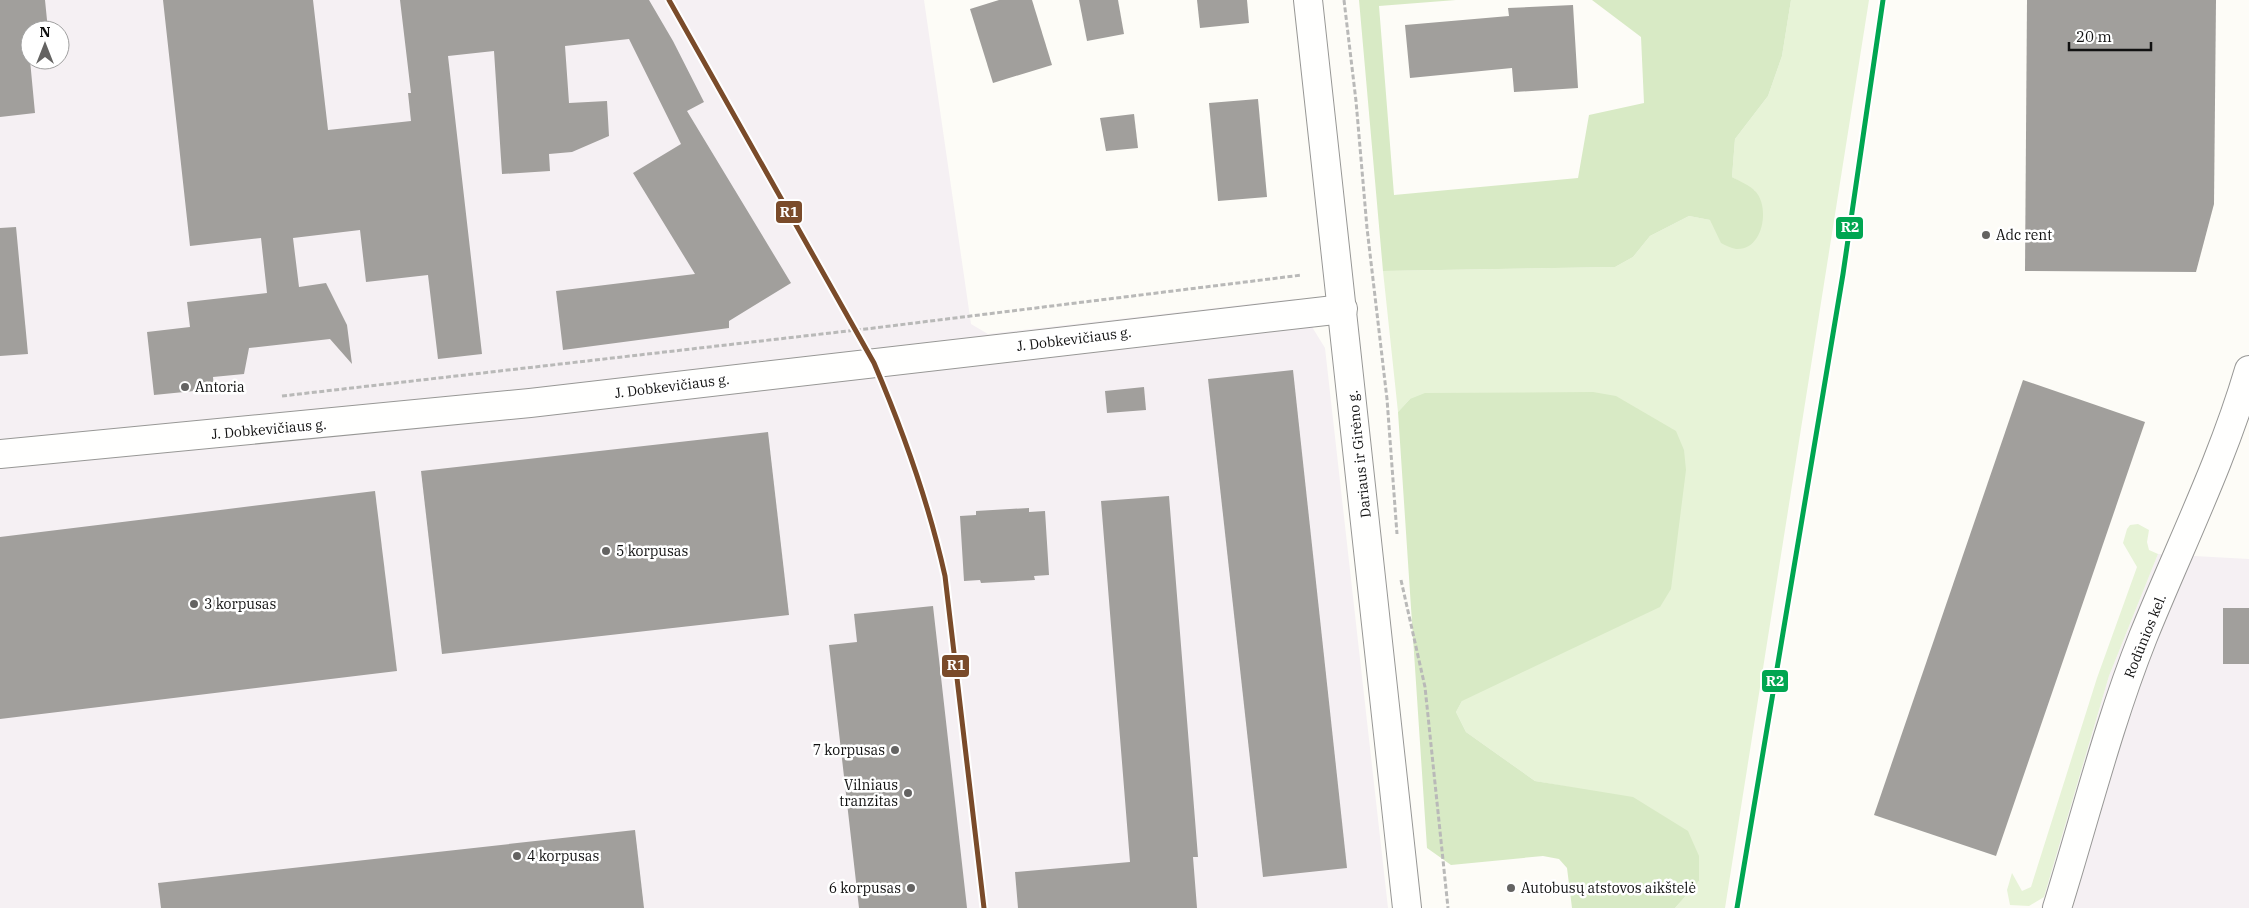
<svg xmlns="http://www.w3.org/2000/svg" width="2249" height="908" font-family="'IBM Plex Serif',serif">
  <rect width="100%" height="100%" fill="#fdfcf7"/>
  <!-- industrial -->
  <g fill="#f5f0f3" fill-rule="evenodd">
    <path d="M0 0H924L971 324 988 334 1295 299 1325 348 1388 908H0ZM30 30H60V60H30Z"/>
    <polygon points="2158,554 2249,559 2249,908 2041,908 2109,676"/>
  </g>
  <!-- green -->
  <g fill="#e7f3d7">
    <polygon points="1791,0 1869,0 1725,908 1675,908 1699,881 1574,788 1535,781 1466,732 1456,712 1462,701 1410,399 1398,412 1383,271 1615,267 1633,257 1650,236 1689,216 1710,220 1755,191 1732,177 1735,139 1768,96 1782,56"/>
    <polygon points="2138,524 2149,530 2147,542 2149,550 2158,554 2109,676 2044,897 2029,906 2010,905 2007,890 2012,873 2022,891 2031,887 2097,678 2137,567 2123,543 2127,529 2130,525"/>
  </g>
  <!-- forest -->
  <g fill="#d8eac5">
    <path d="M1359 0H1456L1379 6 1394 195 1578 178 1589 115 1644 103 1641 37 1592 0H1791L1782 56 1768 96 1735 139 1732 177C1739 181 1750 185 1756 192 1770 208 1763 251 1736 249 1731 248 1725 245 1721 243L1710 220 1689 216 1650 236 1633 257 1615 267 1383 271Z"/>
    <polygon points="1593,392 1616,396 1676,431 1684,450 1686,470 1671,589 1660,607 1462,701 1456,712 1466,732 1535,781 1633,797 1688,831 1699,856 1699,881 1675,908 1572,908 1567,868 1559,859 1543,856 1451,865 1427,848 1398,412 1410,399 1425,393"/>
  </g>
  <!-- building -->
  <g fill="#a19f9c">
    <polygon points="0,0 45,0 48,30 30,30 30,38 28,39 35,113 0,117"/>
    <polygon points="163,0 313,0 328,130 411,121 408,93 411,93 400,0 649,0 673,41 704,102 687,111 791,283 729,321 729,328 563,350 556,291 695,274 633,173 681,144 629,39 565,46 569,103 607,101 609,136 572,152 549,154 550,171 502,174 494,51 448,56 482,354 438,359 428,275 366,282 360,230 293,238 299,287 326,283 347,325 352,364 330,339 249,348 244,374 213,377 214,389 154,395 147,332 190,327 187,302 267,293 261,238 190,246"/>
    <polygon points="999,0 1032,0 1052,65 993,83 970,9"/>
    <polygon points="1079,0 1118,0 1124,34 1087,41"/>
    <polygon points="1197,0 1247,0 1249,23 1200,28"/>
    <polygon points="2027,0 2216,0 2214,204 2196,272 2025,271"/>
    <polygon points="1573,5 1578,88 1514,92 1512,68 1410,78 1405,25 1509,16 1508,8"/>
    <polygon points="1258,99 1267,197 1218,201 1209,103"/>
    <polygon points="1134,114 1138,148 1106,151 1100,118"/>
    <polygon points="16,227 28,354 0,356 0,228"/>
    <polygon points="1293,370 1347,868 1263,877 1208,379"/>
    <polygon points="2023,380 2145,422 1996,856 1874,815"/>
    <polygon points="1144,387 1146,410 1107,413 1105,391"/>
    <polygon points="768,432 789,615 442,654 421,471"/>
    <polygon points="375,491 397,671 0,719 0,537"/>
    <polygon points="1169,496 1198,857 1193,857 1197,908 1018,908 1015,872 1130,862 1101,501"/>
    <polygon points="1029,508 1029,512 1045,511 1049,575 1034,576 1035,580 981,583 980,580 964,581 960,516 976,515 976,511"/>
    <polygon points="933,606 967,908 859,908 829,645 857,642 854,614"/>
    <rect x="2223" y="608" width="26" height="56"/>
    <polygon points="635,830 644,908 161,908 158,883"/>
  </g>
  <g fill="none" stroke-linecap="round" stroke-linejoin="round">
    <defs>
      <g id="minor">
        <polyline points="0,454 530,403 1343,309"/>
        <path d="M2057 908C2085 818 2108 725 2143 637 2179 548 2222 462 2249 370"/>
      </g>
      <polyline id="tertiary" points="1308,0 1407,908"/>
    </defs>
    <!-- minor casing -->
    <use href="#minor" stroke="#979795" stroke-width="30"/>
    <!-- tertiary casing -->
    <use href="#tertiary" stroke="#979795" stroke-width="30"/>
    <!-- path -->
    <g stroke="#b9b9b8" stroke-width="3" stroke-dasharray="5 2.5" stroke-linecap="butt">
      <polyline points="1344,0 1356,101 1367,228 1387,399 1397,534"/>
      <polyline points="282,396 874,328 1302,275"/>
      <polyline points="1401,580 1425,687 1448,908"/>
    </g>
    <!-- minor -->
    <use href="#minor" stroke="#fffffe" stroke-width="28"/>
    <!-- tertiary -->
    <use href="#tertiary" stroke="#fffffe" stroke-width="28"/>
    <defs>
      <g id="rail">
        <path d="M669 0 874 363C903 431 929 504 945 576L984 908"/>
        <polyline points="1737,908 1843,274"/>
      </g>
    </defs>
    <!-- rail casing -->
    <use href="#rail" stroke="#d9c6c7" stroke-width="5.5"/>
    <!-- rail -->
    <use href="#rail" stroke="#fff" stroke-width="4" stroke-dasharray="11" stroke-linecap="butt"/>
    <defs>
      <path id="rail-1" d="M669 0 874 363C903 431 929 504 945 576L984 908"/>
      <polyline id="rail-2" points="1737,908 1843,274 1883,0"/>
    </defs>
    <!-- rail-1 casing -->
    <use href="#rail-1" stroke="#fff" stroke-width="9"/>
    <!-- rail-2 casing -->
    <use href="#rail-2" stroke="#fff" stroke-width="9"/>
    <!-- rail-1 -->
    <use href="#rail-1" stroke="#7a4b2a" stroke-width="5"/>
    <!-- rail-2 -->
    <use href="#rail-2" stroke="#00a651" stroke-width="5"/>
  </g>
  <!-- markers -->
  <g fill="#646362" stroke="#fff" stroke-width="2">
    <circle cx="1986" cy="235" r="5"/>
    <circle cx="185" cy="387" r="5"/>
    <circle cx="606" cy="551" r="5"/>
    <circle cx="194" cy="604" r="5"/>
    <circle cx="895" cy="750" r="5"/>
    <circle cx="908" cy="793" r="5"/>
    <circle cx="517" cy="856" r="5"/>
    <circle cx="911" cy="888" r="5"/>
    <circle cx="1511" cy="888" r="5"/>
  </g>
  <g text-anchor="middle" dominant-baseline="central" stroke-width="5" stroke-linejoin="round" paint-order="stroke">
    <!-- poi labels -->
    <g font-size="14" fill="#111" stroke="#fff" text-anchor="start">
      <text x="1996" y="235">Adc rent</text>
      <text x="195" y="387">Antoria</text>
      <text x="616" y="551">5 korpusas</text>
      <text x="204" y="604">3 korpusas</text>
      <text x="885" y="750" text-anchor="end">7 korpusas</text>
      <text x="898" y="785" text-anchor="end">Vilniaus<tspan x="898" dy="16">tranzitas</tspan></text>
      <text x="527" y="856">4 korpusas</text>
      <text x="901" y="888" text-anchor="end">6 korpusas</text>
      <text x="1521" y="888">Autobusų atstovos aikštelė</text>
    </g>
    <!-- street labels -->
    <g font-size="14" fill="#111" stroke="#fff">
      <text transform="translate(1074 339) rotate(-7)">J. Dobkevičiaus g.</text>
      <text transform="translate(672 386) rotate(-7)">J. Dobkevičiaus g.</text>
      <text transform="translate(269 429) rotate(-5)">J. Dobkevičiaus g.</text>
      <text transform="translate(1359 454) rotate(-96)">Dariaus ir Girėno g.</text>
      <text transform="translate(2145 636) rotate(-68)">Rodūnios kel.</text>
    </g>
  </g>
  <g stroke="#fff" stroke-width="2">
    <rect x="775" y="200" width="28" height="24" rx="5" fill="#7a4b2a"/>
    <rect x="1835" y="216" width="29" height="24" rx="5" fill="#00a651"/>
    <rect x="941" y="654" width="29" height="24" rx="5" fill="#7a4b2a"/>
    <rect x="1761" y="669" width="28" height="24" rx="5" fill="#00a651"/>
  </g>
  <g font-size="14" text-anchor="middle" font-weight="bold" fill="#fff">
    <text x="789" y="217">R1</text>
    <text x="1850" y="232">R2</text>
    <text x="956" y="670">R1</text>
    <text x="1775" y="686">R2</text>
  </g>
  <!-- north arrow -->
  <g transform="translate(45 45)"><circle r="24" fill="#ffffff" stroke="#a0a0a0"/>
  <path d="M0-4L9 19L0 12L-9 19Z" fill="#646362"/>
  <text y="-8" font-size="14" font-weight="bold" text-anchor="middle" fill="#111111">N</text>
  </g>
  <!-- scale -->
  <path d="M2069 42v8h82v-8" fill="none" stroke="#111111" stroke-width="2.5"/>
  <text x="2076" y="42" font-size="15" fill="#111111" stroke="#ffffff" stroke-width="4" paint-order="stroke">20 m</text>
</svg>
